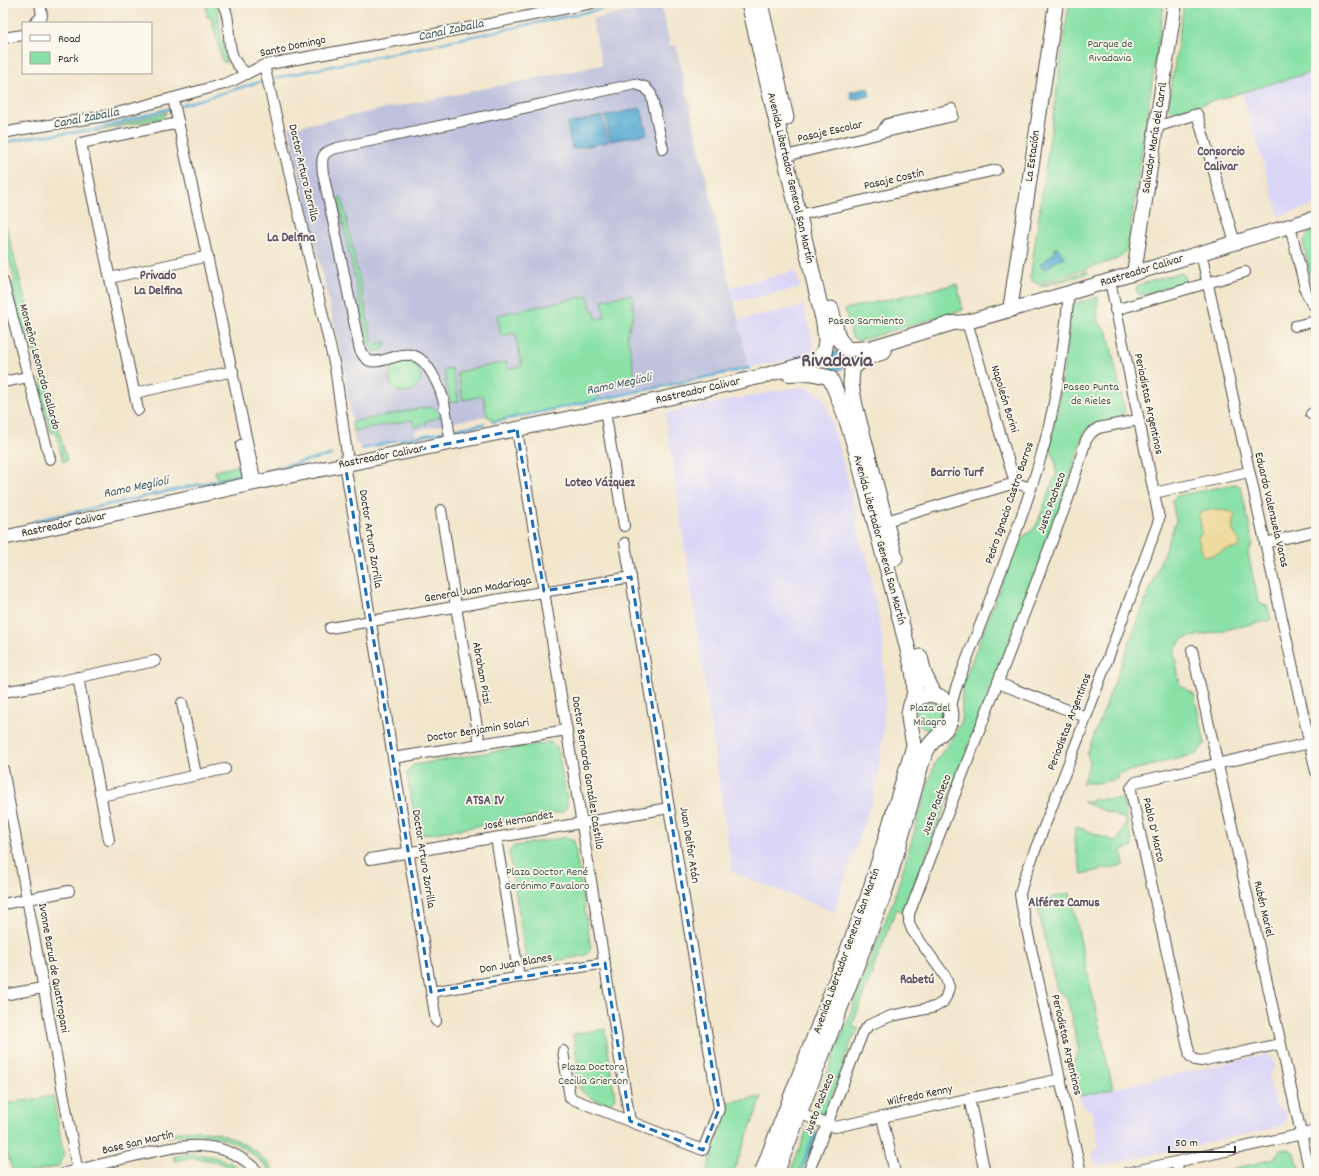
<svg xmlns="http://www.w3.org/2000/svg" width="1319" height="1176" font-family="Dekko,sans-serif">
  <rect width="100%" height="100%" fill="#fbf7ec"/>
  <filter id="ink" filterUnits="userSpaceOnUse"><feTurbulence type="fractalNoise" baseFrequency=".025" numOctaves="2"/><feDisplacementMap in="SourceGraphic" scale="8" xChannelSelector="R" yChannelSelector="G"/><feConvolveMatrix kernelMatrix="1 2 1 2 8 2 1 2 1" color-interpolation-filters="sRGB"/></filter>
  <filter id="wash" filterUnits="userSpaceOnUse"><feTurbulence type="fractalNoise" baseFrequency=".012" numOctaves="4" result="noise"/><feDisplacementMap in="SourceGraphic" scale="16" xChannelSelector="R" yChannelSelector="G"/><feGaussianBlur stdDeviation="0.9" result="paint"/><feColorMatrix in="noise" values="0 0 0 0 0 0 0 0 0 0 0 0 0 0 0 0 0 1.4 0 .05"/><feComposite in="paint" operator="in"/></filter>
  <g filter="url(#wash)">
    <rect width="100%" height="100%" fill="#f2e6cc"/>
    <!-- built -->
    <g fill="#dad6f7">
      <polygon points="1316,71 1316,205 1279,216 1242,93"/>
      <polygon points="796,271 800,288 734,302 731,287"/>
      <polygon points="804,306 814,348 809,356 749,367 738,320"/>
      <polygon points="797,387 808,388 814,391 823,397 827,404 858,517 856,523 862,549 866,552 883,642 885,698 884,723 880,763 873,797 834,912 732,872 665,413"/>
      <polygon points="1267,1054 1273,1059 1275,1066 1269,1076 1275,1106 1285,1111 1287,1119 1282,1126 1101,1166 1094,1162 1092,1154 1099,1145 1091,1110 1081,1105 1080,1096"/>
    </g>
    <!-- industrial -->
    <polygon fill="#c0c2dd" points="661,5 670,46 676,45 749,367 493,421 487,416 454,422 415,431 416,437 362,448 355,443 344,367 289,128 602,65 592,19"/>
    <!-- green -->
    <g fill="#89e1a6" stroke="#5a8668">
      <polygon points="206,3 212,3 218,9 221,37 227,62 224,63 224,60 222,61 211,18 207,17"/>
      <polygon points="1069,3 1164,3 1127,250 1118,259 1037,284 1030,279"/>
      <polygon points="1184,3 1316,3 1316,71 1174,112 1168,108"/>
      <polygon points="167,112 162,118 94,132"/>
      <path d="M340 197 342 198 373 344 386 342 385 346 382 350C376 352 371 351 369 345L338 199Z"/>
      <polygon points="3,214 67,461 63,462 56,434 50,431 39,389 43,384 33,349 27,347 11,286 15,281 3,237"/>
      <polygon points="1316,231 1316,294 1313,287 1303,242 1308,234"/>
      <polygon points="1088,271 1088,274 1040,287 1041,285"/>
      <polygon points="1178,273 1181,273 1185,276 1185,280 1183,283 1140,295 1137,293 1136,289 1138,285"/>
      <polygon points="957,284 963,310 858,341 852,337 845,309"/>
      <polygon points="631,294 634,313 627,334 636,380 620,384 619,381 597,386 599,399 493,421 487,416 483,396 463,400 457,372 507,362 508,369 522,366 515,333 501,336 497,315 588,296 591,310 594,310 596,319 605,317 602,300"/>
      <path d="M1098 297 1097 320 1108 333 1125 412 1122 416 1119 418 1092 425 1084 432 1064 498 904 913 896 909 852 1026 859 1029 852 1040 825 1114 821 1115 814 1112 813 1111 896 893 934 765C941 751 955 738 960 725 964 712 960 697 963 684L1017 543C1022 535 1032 533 1037 524L1056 474V465L1050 446 1060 395 1072 304Z"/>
      <circle cx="405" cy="377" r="16"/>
      <polygon points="452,368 459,401 450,403 444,371 445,369"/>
      <path d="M428 407C435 407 439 411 441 417L426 421V424L414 427 412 420 353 431 352 422Z"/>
      <polygon points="242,465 243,473 217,479 215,471"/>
      <polygon points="1235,484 1241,487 1253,543 1248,553 1258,601 1268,607 1271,620 1182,639 1174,652 1180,685 1194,694 1205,743 1197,754 1117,774 1118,779 1098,783 1082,783 1090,763 1087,754 1176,521 1172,501 1176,496"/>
      <path d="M928 700 941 705 945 715C943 719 941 723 938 727 932 735 921 728 916 722V708Z"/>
      <polygon points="551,742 557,747 568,805 563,812 423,835 416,829 407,773 413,765"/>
      <polygon points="1091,799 1119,799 1123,801 1133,847 1121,850 1124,865 1082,874 1074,841 1075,826 1117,842 1127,820 1083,802 1091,802"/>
      <polygon points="566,837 574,841 591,949 585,956 533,964 526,959 509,852 514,846"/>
      <polygon points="1070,893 1113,1089 1080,1096 1073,1062 1079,1051 1067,998 1057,990 1036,901"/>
      <path d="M605 1029 615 1098 609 1104C593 1098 579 1097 576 1078 575 1071 574 1068 577 1062L573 1034Z"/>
      <polygon points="53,1096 64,1156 59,1166 28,1173 13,1173 3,1138 3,1104"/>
      <polygon points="762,1097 733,1173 706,1173 729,1108 728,1102"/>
      <polygon points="809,1128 815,1131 817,1134 802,1173 790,1173 807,1129"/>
      <path d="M196 1130C229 1132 257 1147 276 1173H272C244 1140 211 1129 168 1137V1134L183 1131Z"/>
      <polygon points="1289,1149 1295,1153 1300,1173 1214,1173 1275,1159 1280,1150"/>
      <path d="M184 1154C206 1153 227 1158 245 1173 236 1173 233 1168 225 1165 208 1158 192 1157 174 1161L173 1157Z"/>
    </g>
    <!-- sand -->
    <path fill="#eeda9e" stroke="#8c8264" d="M1213 510 1229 511 1234 514 1235 516C1231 521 1233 517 1233 522 1231 537 1239 534 1240 544L1238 548 1224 550 1214 555 1204 557C1203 555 1198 539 1198 537 1199 535 1201 534 1202 532L1199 514 1206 511Z"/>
    <!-- water -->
    <g fill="#56abd2" stroke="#406b7e">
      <polygon points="868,88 870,96 852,100 850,92"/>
      <polygon points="641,108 647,134 610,141 605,116"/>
      <polygon points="602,116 608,142 572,149 567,124"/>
      <polygon points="1057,247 1065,258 1062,260 1060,258 1045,270 1040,264 1055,252 1054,250"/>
      <circle cx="837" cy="361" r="10"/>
    </g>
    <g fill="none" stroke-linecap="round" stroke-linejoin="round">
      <!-- stream -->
      <g stroke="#56abd2" stroke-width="2.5">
        <polyline points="276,78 630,3"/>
        <polyline points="182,105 263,81"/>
        <polyline points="3,143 25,138 93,130 171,108"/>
        <polyline points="493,422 749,368"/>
        <polyline points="456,429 484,424"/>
        <polyline points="400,440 443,432"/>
        <polyline points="362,449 396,441"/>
        <polyline points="266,470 331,455"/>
        <polyline points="34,521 242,475"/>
        <polyline points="799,1173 815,1133"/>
      </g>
    </g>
  </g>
  <g filter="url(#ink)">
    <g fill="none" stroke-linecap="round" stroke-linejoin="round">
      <defs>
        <g id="street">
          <path d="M222 3C233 19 225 42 234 59 236 64 242 69 246 74"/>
          <polyline points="35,23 42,16 40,3"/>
          <polyline points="3,38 23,35"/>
          <polyline points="264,65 335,367 347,454 345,464 436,1021"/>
          <polyline points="173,98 256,483"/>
          <polyline points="1156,127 1197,114 1235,243"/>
          <polyline points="3,133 24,129 105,116 173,98 224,84 234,80 264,65 484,25 592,3"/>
          <polyline points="785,156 953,116 952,109 887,124 881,133"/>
          <polyline points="799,215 996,170"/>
          <polyline points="1290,226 1306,292 1311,302 1316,308"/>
          <polyline points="1201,253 1316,772"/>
          <polyline points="110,278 208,256"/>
          <polyline points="3,281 50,459"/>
          <polyline points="1115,310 1245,272"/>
          <polyline points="967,322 1015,483"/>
          <polyline points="1295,326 1316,321"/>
          <polyline points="3,382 28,377"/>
          <polyline points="135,393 233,371"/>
          <polyline points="138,410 81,143 179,123"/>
          <polyline points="605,411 624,526"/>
          <polyline points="1311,414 1316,413"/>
          <polyline points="517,430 544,591 630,1121"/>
          <path d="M451 443C447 423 446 399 436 381 427 362 416 349 394 357 387 359 377 363 370 361 365 359 362 354 360 350L323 173C321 158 321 152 337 148L635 84 645 87 651 94 663 149"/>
          <polyline points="241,445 249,484"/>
          <polyline points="1154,493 1249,472"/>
          <polyline points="441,510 456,607 480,744"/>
          <polyline points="886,521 1015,483 1031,488"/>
          <polyline points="1265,543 1316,531"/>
          <polyline points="330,628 631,577"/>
          <polyline points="1192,650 1310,1173"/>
          <polyline points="78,677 109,840"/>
          <polyline points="998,683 1086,717"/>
          <polyline points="3,692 37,686 155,661"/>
          <polyline points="182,703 196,775"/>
          <path d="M951 712 952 702 956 688C986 607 1022 526 1045 442 1058 393 1064 344 1069 293"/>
          <polyline points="393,758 567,730"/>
          <polyline points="3,769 78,1173"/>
          <polyline points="101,796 225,769"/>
          <polyline points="496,838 519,977"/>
          <polyline points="370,859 669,808"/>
          <polyline points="3,904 69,891"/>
          <polyline points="431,992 605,963"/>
          <polyline points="3,995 43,988"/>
          <polyline points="1280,1044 1201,1061 1195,1060 1190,1056 1132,797 1131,788 1136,782 1310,743"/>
          <polyline points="563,1051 570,1098 703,1150 719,1109 625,543"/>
          <polyline points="969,1098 985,1173"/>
          <polyline points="795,1112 835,1127 1061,1079"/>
          <polyline points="882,1117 895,1173"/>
          <polyline points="1176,1162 1179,1173"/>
          <path d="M65 1173C87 1168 109 1162 130 1157 176 1146 222 1133 259 1173"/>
          <polyline points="808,1173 863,1032 869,1025 891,1016 935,1007 943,1002 946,997 949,987 945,976 912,930 909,922 909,914 1068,499 1086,440 1091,433 1098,428 1138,420"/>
          <polyline points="1081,1173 1022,907 1020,894 1024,879 1078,739 1158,523 1159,518 1154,493 1110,281"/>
          <polyline points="1126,1173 1316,1131"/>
        </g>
        <g id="secondary">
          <polyline points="1134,273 1175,3"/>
          <polyline points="1010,310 1056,3"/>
          <polyline points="847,349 855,349 870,348 953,323 967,322 1069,293 1316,218"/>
          <path d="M853 368C862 359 872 356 884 352"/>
          <polyline points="789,374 810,373 828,377"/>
          <polyline points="3,538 264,481 663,399 759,377 812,362 822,354"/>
        </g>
        <g id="primary">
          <polyline points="749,3 824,323 826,341 824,353"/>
          <polyline points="760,3 786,118"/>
          <polyline points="831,309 838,338 846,348"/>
          <polyline points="852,370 851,384 855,406 895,558"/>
          <polyline points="920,657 924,674 934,694"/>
          <path d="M762 1173 868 898 914 746C913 735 909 725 909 714 909 708 913 702 914 696 916 687 914 678 913 670 900 616 886 562 871 508 860 463 849 419 830 378"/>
          <path d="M776 1173C799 1114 822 1054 845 995 858 961 872 927 884 893 890 877 894 860 899 844 903 827 909 811 913 794 918 778 920 760 929 746 934 739 941 734 946 728 963 707 932 679 911 705"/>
        </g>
      </defs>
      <!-- street casing -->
      <use href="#street" stroke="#494743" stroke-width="12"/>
      <!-- secondary casing -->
      <use href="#secondary" stroke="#494743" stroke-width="16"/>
      <!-- primary casing -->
      <use href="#primary" stroke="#494743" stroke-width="17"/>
      <!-- street -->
      <use href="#street" stroke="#fff" stroke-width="10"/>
      <!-- secondary -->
      <use href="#secondary" stroke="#fff" stroke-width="14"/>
      <!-- primary -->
      <use href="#primary" stroke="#fff" stroke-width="15"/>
    </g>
  </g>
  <!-- marked area -->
  <path fill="none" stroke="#1f6fb2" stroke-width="3" stroke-dasharray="8 5" stroke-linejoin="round" d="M517 430 544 591 631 577 719 1109 703 1150 630 1121 605 963 431 992 345 464Z"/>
  <g text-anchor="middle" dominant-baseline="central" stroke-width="3.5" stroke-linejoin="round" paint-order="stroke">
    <!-- park labels -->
    <g font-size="12" fill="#42584a" stroke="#fbf7ec">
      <text x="1110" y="44">Parque de<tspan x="1110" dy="14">Rivadavia</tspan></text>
      <text x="866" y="321">Paseo Sarmiento</text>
      <text x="1091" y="387">Paseo Punta<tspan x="1091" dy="14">de Rieles</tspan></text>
      <text x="930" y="708">Plaza del<tspan x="930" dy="14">Milagro</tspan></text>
      <text x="547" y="872">Plaza Doctor René<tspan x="547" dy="14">Gerónimo Favaloro</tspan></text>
      <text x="593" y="1067">Plaza Doctora<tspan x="593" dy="14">Cecilia Grierson</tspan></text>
    </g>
    <!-- street labels -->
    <g font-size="12" fill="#2b2b2b" stroke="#fbf7ec">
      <text transform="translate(293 47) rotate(-12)">Santo Domingo</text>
      <text transform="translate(830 132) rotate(-13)">Pasaje Escolar</text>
      <text transform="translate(1155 138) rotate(-81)">Salvador María del Carril</text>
      <text transform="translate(1033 156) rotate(-82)">La Estación</text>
      <text transform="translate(303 173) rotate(77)">Doctor Arturo Zorrilla</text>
      <text transform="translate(790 178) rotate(77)">Avenida Libertador General San Martín</text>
      <text transform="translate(894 180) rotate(-13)">Pasaje Costín</text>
      <text transform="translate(1142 271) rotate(-17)">Rastreador Calivar</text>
      <text transform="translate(39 367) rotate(75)">Monseñor Leonardo Gallardo</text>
      <text transform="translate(698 391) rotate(-13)">Rastreador Calivar</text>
      <text transform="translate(1004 399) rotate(73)">Napoleón Borini</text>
      <text transform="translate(1148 404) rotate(78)">Periodistas Argentinos</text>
      <text transform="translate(381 457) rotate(-11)">Rastreador Calivar</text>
      <text transform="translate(1010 503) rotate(-71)">Pedro Ignacio Castro Barros</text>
      <text transform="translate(1052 503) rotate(-70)">Justo Pacheco</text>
      <text transform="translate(1271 510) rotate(77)">Eduardo Valenzuela Varas</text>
      <text transform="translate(64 525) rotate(-12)">Rastreador Calivar</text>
      <text transform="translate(370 539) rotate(81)">Doctor Arturo Zorrilla</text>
      <text transform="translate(879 540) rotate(75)">Avenida Libertador General San Martín</text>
      <text transform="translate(478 590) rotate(-10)">General Juan Madariaga</text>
      <text transform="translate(481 673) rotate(80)">Abraham Pizzi</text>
      <text transform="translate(1070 722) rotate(-69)">Periodistas Argentinos</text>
      <text transform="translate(478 731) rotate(-9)">Doctor Benjamin Solari</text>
      <text transform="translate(587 773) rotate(81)">Doctor Bernardo González Castillo</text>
      <text transform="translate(937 805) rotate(-69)">Justo Pacheco</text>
      <text transform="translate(518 821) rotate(-10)">José Hernandez</text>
      <text transform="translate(1153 830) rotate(77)">Pablo D' Marco</text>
      <text transform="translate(689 845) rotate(81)">Juan Delfor Atán</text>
      <text transform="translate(423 859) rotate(81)">Doctor Arturo Zorrilla</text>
      <text transform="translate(1263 909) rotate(77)">Rubén Mariel</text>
      <text transform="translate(847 951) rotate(-70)">Avenida Libertador General San Martín</text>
      <text transform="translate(516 964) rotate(-10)">Don Juan Blanes</text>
      <text transform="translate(53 968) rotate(80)">Ivonne Barud de Quattropani</text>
      <text transform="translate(1066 1045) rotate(77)">Periodistas Argentinos</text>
      <text transform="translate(920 1096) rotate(-12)">Wilfredo Kenny</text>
      <text transform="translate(820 1104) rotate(-69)">Justo Pacheco</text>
      <text transform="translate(138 1143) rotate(-13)">Base San Martín</text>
    </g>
    <!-- water labels -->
    <g font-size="13" font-style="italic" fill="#3a5865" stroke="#fbf7ec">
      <text transform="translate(451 31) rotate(-12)">Canal Zaballa</text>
      <text transform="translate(86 119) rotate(-11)">Canal Zaballa</text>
      <text transform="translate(619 385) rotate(-12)">Ramo Meglioli</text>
      <text transform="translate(136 488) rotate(-12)">Ramo Meglioli</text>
    </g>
    <!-- neighbourhood labels -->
    <g font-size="13" font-weight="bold" fill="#5c5163" stroke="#fbf7ec">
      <text x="1221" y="152">Consorcio<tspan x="1221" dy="15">Calivar</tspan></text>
      <text x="291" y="238">La Delfina</text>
      <text x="158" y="276">Privado<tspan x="158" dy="15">La Delfina</tspan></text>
      <text x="957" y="473">Barrio Turf</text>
      <text x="600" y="483">Loteo Vázquez</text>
      <text x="485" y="801">ATSA IV</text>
      <text x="1064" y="903">Alférez Camus</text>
      <text x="917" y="980">Rabetú</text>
    </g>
    <!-- town labels -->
    <g font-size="20" font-weight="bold" fill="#5c5163" stroke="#fbf7ec">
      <text x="837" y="362">Rivadavia</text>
    </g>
  </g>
  <!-- margin -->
  <rect width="1319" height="1176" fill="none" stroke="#fbf7ec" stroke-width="16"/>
  <!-- legend -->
  <rect x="22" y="22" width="130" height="52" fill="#fbf7ec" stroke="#a8a59f"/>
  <rect x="30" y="35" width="20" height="6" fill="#ffffff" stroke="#a8a59f"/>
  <text x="58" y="42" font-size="12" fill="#2b2b2b">Road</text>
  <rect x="30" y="52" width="20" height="12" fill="#89e1a6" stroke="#a8a59f"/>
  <text x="58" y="62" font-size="12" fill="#2b2b2b">Park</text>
  <!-- scale -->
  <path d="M1169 1146v6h66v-6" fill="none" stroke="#2b2b2b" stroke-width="2"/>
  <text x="1175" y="1146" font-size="12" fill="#2b2b2b" stroke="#fbf7ec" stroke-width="3" paint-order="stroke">50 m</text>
</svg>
